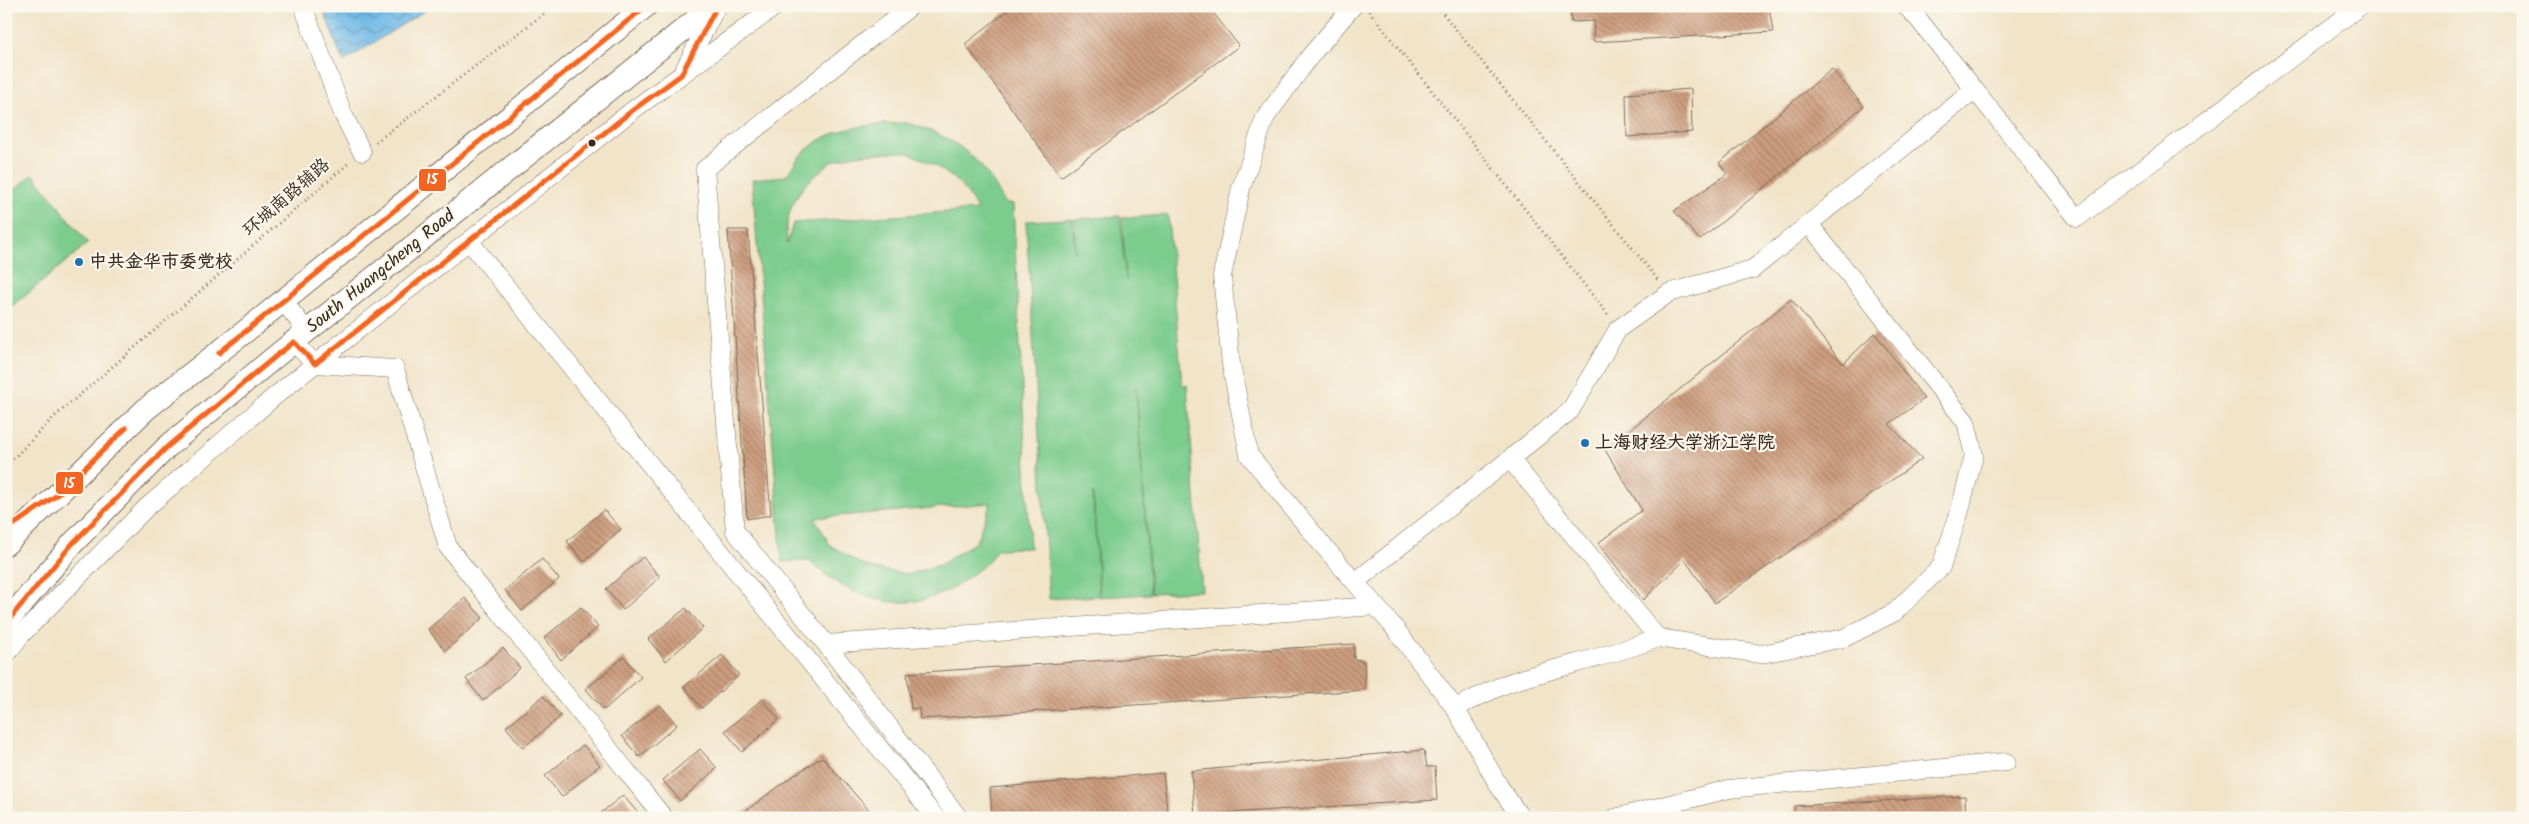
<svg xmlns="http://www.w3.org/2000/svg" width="2529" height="824" font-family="Kalam,'LXGW WenKai TC',sans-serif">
  <defs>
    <pattern id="water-waves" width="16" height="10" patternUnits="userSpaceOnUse" patternTransform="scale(1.25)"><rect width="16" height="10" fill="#70b9e8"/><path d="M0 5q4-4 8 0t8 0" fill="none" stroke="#5d97bb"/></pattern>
    <pattern id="building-back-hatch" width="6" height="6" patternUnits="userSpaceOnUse" patternTransform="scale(1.25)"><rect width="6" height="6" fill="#cd9d7e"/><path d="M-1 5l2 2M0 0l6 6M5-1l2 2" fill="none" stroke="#a88067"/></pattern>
  </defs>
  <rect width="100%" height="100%" fill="#fbf7ec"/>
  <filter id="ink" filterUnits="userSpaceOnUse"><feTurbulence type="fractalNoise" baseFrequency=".02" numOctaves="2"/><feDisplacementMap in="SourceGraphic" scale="10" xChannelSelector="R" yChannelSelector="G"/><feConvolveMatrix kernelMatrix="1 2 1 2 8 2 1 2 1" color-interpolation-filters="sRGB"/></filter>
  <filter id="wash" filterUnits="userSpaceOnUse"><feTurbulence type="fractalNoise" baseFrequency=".0096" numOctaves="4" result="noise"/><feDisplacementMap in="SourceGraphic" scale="20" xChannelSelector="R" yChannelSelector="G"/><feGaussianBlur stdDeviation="1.12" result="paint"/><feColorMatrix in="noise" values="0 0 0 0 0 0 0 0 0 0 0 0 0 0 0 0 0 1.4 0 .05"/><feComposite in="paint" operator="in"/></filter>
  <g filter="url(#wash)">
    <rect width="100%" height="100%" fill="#f1e4c9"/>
    <!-- park -->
    <g fill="#7ccc8d" stroke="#5c7b56" fill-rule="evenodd">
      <path d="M907 123C956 137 983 158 1005 204H1013L1030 548 997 549C989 563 978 570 965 580 911 619 855 603 809 561L782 562 752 179 786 176C791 169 796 160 802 154 830 126 870 124 907 123ZM906 152C937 165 962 178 977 210L793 223 787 244C784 214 795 192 818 173 822 170 826 165 830 163 850 152 884 153 906 152ZM991 503 976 542 940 565 909 574 875 569 859 563 830 545 815 518Z"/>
      <polygon points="33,174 88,243 6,312 6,197"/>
      <polygon points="1168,215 1182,385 1187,385 1202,591 1151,593 1136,387 1150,594 1100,597 1093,493 1099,596 1049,599 1026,221 1072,219 1075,253 1074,219 1120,216 1126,280 1122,218"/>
    </g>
    <!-- water -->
    <polygon fill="url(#water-waves)" stroke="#567283" points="322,6 432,6 343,62"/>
    <g id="blocks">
      <!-- building -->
      <g fill="url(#building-back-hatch)">
        <polygon points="1013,6 1208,6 1239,46 1061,177 965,44"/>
        <polygon points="1570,6 1769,6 1773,32 1593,42 1594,21 1571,22"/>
        <polygon points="1832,69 1864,106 1700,240 1674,211 1727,174 1719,163"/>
        <polygon points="1691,89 1692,132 1627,137 1626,94"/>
        <polygon points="728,230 748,230 771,515 747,519"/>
        <polygon points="1791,299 1843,364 1875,333 1924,399 1889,424 1922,459 1715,603 1685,560 1643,600 1598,543 1642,510 1605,450"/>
        <polygon points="604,510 621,529 584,562 567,541"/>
        <polygon points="643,557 660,577 623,610 606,589"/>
        <polygon points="542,559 559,579 522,611 505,590"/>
        <polygon points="465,598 483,618 445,651 428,629"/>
        <polygon points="581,607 598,627 561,660 544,638"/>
        <polygon points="686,608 703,628 666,661 648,639"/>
        <polygon points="1354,644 1354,659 1364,661 1365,690 920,719 919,708 911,709 907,673"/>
        <polygon points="503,648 520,668 483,701 466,679"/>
        <polygon points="722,655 739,675 702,708 684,687"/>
        <polygon points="624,657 641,677 604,710 586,689"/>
        <polygon points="543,696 561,716 523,748 506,727"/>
        <polygon points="762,699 779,719 742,752 725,731"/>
        <polygon points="660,705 677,725 639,757 622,736"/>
        <polygon points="583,745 600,765 562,797 545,776"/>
        <polygon points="700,749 717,768 680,801 663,780"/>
        <polygon points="1424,750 1427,767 1435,767 1437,800 1195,815 1191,771"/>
        <polygon points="822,757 876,818 736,818 790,778"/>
        <polygon points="1163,773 1168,818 992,818 990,788"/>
        <polygon points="623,795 642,818 595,818"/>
        <polygon points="1965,796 1966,818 1795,818 1794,806"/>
      </g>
    </g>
  </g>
  <g filter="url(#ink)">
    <use href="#blocks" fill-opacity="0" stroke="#7b6b5a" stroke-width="1"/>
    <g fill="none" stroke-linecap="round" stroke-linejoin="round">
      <defs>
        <g id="minor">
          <polyline points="303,6 343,114 362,152"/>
          <polyline points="911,6 705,169 735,531 826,644 959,818"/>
          <polyline points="1353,6 1311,55 1265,118 1241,188 1222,276 1231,364 1249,455 1320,542 1393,626 1455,708 1499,786 1521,818"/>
          <polyline points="1906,6 1919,20 2077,218 2360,6"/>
          <polyline points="684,70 717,6"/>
          <polyline points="469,241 936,818"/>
          <polyline points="283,301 307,331"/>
          <polyline points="294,342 315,364 395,369 448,547 664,818"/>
          <polyline points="1355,582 1570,411 1618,329 1669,293 1753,269 1974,90"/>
          <polyline points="1658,638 1761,654 1844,638 1895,612 1941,567 1959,514 1974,455 1966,422 1809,224"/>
          <polyline points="826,644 1376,606"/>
          <polyline points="6,655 21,635 146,508 275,396 633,110 776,6"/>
          <path d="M1455 708C1474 699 1494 688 1514 681 1562 666 1611 656 1658 638L1510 459"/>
          <polyline points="1615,818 1729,789 2006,762"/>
        </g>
        <g id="major">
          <polyline points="6,544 146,409 242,334 646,6"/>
          <polyline points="6,623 73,543 167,447 276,356 713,6"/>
        </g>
      </defs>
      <!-- minor casing -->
      <use href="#minor" stroke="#7b6b5a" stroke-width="19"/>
      <!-- major casing -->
      <use href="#major" stroke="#7b6b5a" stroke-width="24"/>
      <!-- path -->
      <g stroke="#7b6b5a" stroke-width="3" stroke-dasharray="1 4" stroke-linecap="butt">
        <polyline points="1437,6 1658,280"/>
        <polyline points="1369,11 1609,316"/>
        <polyline points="376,142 554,6"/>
        <polyline points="6,466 54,417 349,163"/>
      </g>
      <!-- minor -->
      <use href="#minor" stroke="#fff" stroke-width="18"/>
      <!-- major -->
      <use href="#major" stroke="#fff" stroke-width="22"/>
      <defs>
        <g id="bus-1">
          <polyline points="219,353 646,6"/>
          <polyline points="6,530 57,495 126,428"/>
          <polyline points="6,623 73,543 167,447 276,356 294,342 315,364 633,110 681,75 717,6"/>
        </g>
      </defs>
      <!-- bus-1 casing -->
      <use href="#bus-1" stroke="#fbf7ec" stroke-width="9"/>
      <!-- bus-1 -->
      <use href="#bus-1" stroke="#f26522" stroke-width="5"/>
    </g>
  </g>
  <!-- markers -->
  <circle fill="#3b2a1e" stroke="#fbf7ec" stroke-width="2" cx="592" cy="143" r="4.5"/>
  <g fill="#1f6fb2" stroke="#fbf7ec" stroke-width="2">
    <circle cx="79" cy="262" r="5"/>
    <circle cx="1585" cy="443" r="5"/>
  </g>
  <g text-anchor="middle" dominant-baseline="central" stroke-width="4.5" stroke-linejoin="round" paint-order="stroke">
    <!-- street labels -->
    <g font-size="18" fill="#3b2a1e" stroke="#fbf7ec">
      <text transform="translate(287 198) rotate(-41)">环城南路辅路</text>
      <text transform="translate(381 272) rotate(-39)">South Huangcheng Road</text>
    </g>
    <!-- poi labels -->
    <g font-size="18" font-weight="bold" fill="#3b2a1e" stroke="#fbf7ec" text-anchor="start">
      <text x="89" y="262">中共金华市委党校</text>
      <text x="1595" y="443">上海财经大学浙江学院</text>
    </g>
  </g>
  <g stroke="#fbf7ec" stroke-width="2">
    <rect x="418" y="168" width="29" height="24" rx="5" fill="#f26522"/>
    <rect x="55" y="471" width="29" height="24" rx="5" fill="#f26522"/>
  </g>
  <g font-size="14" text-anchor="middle" font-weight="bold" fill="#fff">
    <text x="432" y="184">15</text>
    <text x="69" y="488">15</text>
  </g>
  <!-- margin -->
  <rect width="2529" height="824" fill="none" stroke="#fbf7ec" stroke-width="25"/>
</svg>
